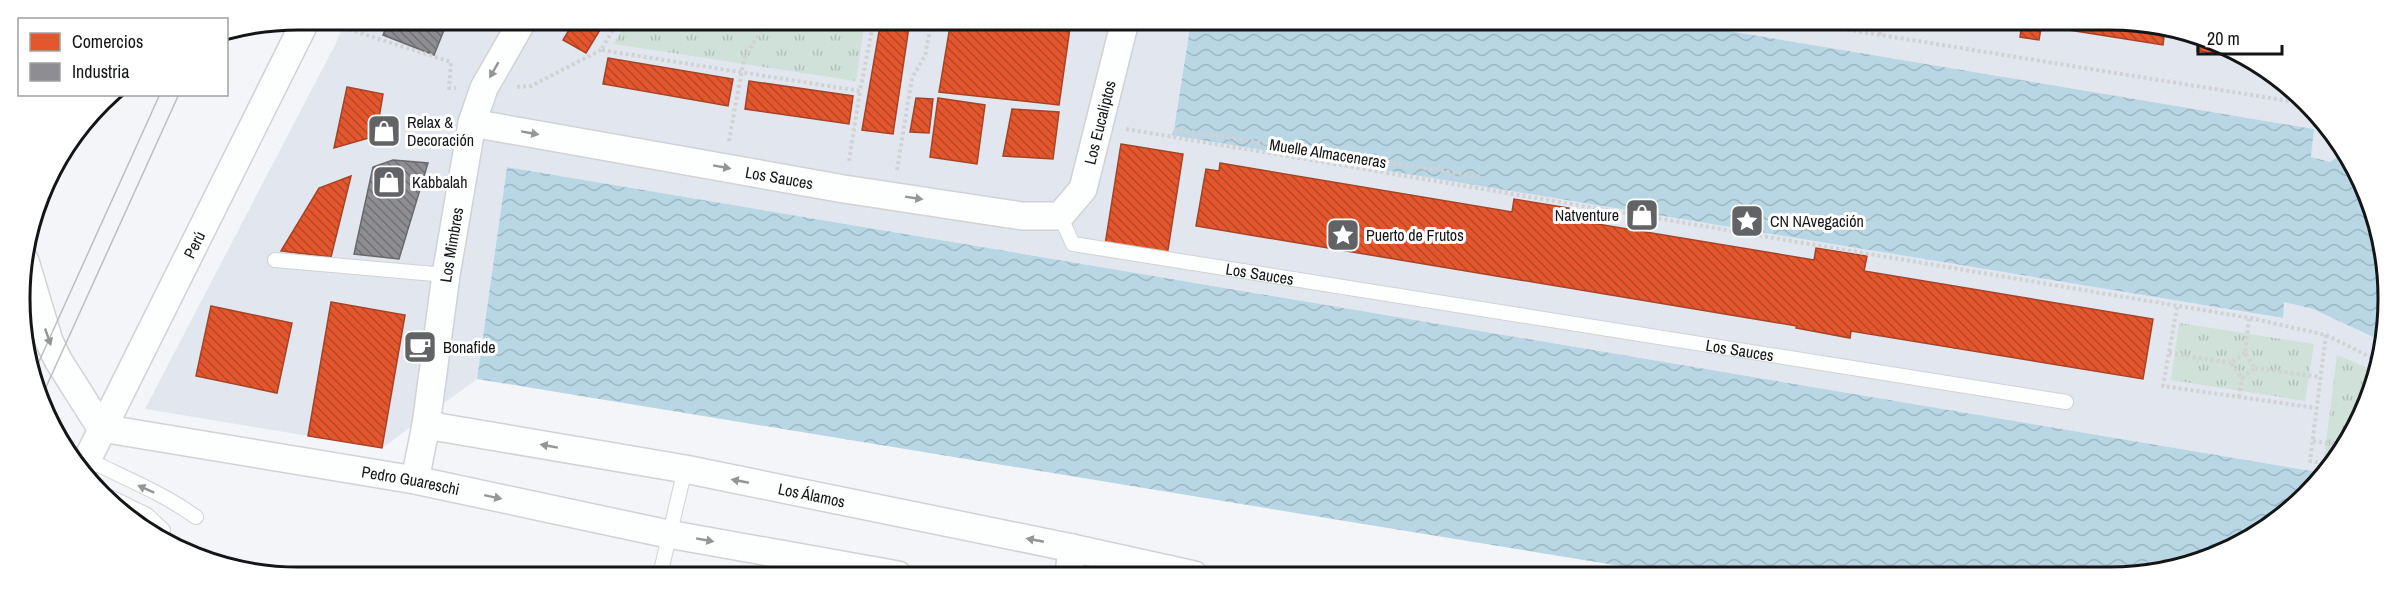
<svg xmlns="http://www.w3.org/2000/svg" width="2408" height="597" font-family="'Archivo Narrow',sans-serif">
  <defs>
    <pattern id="grass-tufts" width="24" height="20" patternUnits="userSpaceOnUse" patternTransform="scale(1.5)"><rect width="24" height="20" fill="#cfe1d8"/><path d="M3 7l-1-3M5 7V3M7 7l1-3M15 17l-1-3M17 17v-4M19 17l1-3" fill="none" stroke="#b1c0b9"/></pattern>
    <pattern id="water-waves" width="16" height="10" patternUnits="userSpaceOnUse" patternTransform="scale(1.5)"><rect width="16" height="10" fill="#b8d6e4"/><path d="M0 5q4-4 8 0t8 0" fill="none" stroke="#9db7c3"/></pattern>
    <pattern id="shops-back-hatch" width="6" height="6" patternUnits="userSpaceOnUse" patternTransform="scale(1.5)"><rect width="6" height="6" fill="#e4572e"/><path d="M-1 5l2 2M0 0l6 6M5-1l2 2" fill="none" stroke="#b84726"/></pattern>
    <pattern id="industry-back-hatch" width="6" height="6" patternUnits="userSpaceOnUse" patternTransform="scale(1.5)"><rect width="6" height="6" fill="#8d8d92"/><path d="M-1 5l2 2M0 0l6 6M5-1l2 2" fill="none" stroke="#727276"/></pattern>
  </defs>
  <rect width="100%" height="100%" fill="#f3f5f8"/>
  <!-- built -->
  <g fill="#e2e6ee">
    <polygon points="345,20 1191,21 1174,129 1171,134 2282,318 2284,302 2313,309 2384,342 2360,422 2323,473 507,167 477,379 382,448 145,409 337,41"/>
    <polygon points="1669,21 2146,22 2249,57 2331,129 2343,153 2330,162 2311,157 2314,129"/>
  </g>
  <!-- grass -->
  <g fill="url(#grass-tufts)">
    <polygon points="628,20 865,20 856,81 614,44"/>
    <polygon points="2179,323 2314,344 2305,401 2171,380"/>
    <polygon points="2337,355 2375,371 2360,422 2332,460 2324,459"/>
  </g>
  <!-- water -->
  <g fill="url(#water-waves)">
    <polygon points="1191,21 1669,21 2314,129 2311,157 2330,162 2343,153 2379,227 2386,335 2384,342 2313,309 2284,302 2283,318 1171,135 1174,129"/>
    <polygon points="507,167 2323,473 2307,496 2233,549 2146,575 1676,575 477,379"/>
  </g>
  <!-- shops -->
  <g fill="url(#shops-back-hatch)" stroke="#a64327" stroke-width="1.5">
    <polygon points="575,20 606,20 586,53 563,40"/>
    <polygon points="881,20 910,20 893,134 862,130"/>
    <polygon points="951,20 1071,21 1059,105 939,92"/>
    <polygon points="2022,22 2042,22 2039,40 2020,37"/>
    <polygon points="2044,22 2146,22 2165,28 2163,45 2044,26"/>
    <polygon points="2198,40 2249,57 2251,59 2197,51"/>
    <polygon points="608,58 733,79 728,106 603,84"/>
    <polygon points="749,81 853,96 849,124 745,109"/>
    <polygon points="347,87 383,94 376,136 334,148"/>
    <polygon points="916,98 933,99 929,133 910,132"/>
    <polygon points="938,98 985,105 977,164 930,157"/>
    <polygon points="1012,109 1059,112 1053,159 1003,156"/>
    <polygon points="1121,144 1183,154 1167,256 1105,245"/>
    <polygon points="1220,163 1512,212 1514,199 1569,208 1567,219 1814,260 1816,248 1867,256 1864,271 2153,319 2143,379 1851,331 1850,338 1796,328 1797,326 1196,226 1206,169 1219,171"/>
    <polygon points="351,176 331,257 281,251 319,188"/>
    <polygon points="331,302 405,315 382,448 308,436"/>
    <polygon points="211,306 292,323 277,393 196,376"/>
  </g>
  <!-- industry -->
  <g fill="url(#industry-back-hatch)" stroke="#69696d" stroke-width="1.5">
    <polygon points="389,20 448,20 434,55 383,35"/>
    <polygon points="393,160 428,163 399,259 354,254 373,167"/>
  </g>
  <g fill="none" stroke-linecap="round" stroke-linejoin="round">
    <defs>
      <g id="lane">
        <path id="s1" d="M1060 216 1073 244 2066 402"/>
        <polyline points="275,260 446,275"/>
        <path d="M87 459C124 478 163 493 196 517"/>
        <polyline points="110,497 147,515 163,530"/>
        <polyline points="660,575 685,469"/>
      </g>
      <g id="street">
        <path id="s2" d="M472 123 844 189 1022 216H1060L1083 189 1125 21"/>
        <polyline points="25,261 49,341 58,360 101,428"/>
        <path id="s3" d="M426 425 685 469 1072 548 1194 575"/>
        <path id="s4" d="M101 428 415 480 668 534 898 575"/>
        <path id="s5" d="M81 472 306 20"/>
        <path id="s6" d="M415 480 426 425 446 275 472 123 484 88 523 20"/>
        <polyline points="1069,575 1072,548"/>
      </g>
    </defs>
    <!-- lane casing -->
    <use href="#lane" stroke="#d1d2d5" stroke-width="16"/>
    <!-- street casing -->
    <use href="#street" stroke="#d1d2d5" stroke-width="30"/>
    <!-- path -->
    <g stroke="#d1d2d4" stroke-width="4" stroke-dasharray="3 3" stroke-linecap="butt">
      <polyline points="619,20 601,50 860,91 874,20"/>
      <polyline points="1794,21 2301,103"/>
      <polyline points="332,24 451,62 449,88 456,88"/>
      <polyline points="1880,35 1883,22"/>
      <polyline points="517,87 531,86 601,50"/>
      <polyline points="1126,129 2250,318 2326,335 2378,361"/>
      <polyline points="1174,129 1482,177"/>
      <polyline points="729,141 744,59 767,20"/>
      <polyline points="849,161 860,91"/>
      <polyline points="897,170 912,78 925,56 932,20"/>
      <polyline points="2177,307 2163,386 2316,408"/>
      <polyline points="2326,335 2310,461 2330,464"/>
      <polyline points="2169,353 2231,363"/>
      <polyline points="2245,353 2231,363 2242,378 2255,368 2245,353 2249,319"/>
      <polyline points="2255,368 2320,377"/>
      <polyline points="2239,397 2242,378"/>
      <polyline points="2313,441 2343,445"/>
    </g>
    <!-- lane -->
    <use href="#lane" stroke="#fdfefe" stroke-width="14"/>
    <!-- street -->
    <use href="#street" stroke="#fdfefe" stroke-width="27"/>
    <!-- tram -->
    <g stroke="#bdbebe" stroke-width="1.5">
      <polyline points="32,377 160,94"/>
      <polyline points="42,396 179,94"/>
    </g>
  </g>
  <!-- one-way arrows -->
  <defs><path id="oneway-solid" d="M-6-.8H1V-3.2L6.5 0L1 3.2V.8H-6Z" transform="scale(1.5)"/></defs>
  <g fill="#949596">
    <use href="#oneway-solid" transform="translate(494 70) rotate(120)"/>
    <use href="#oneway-solid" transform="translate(530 133) rotate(10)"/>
    <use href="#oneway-solid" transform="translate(722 167) rotate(10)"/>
    <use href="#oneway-solid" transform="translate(914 198) rotate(9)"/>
    <use href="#oneway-solid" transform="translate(48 337) rotate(71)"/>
    <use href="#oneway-solid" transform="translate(549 446) rotate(-170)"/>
    <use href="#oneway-solid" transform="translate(740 481) rotate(-169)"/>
    <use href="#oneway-solid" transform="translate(146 489) rotate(-156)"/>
    <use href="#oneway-solid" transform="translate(493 497) rotate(12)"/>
    <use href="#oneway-solid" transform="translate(705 540) rotate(10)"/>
    <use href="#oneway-solid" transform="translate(1035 540) rotate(-169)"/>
  </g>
  <!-- icons -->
  <defs>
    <symbol id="shop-square" viewBox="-11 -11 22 22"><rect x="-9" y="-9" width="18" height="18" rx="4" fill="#626366" stroke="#fff"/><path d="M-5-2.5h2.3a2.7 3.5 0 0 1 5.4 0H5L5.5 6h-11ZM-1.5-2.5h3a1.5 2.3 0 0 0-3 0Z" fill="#fff"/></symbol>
    <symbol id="sight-square" viewBox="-11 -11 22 22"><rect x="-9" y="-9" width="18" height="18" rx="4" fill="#626366" stroke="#fff"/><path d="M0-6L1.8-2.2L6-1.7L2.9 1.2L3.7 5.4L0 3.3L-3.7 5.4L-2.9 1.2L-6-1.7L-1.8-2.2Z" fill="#fff"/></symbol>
    <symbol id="cafe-square" viewBox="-11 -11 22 22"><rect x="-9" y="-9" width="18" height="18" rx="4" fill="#626366" stroke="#fff"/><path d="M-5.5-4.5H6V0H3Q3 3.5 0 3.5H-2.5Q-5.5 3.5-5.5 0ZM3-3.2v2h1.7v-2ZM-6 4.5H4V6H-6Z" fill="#fff"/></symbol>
  </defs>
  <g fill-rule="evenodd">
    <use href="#shop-square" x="365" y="112" width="38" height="38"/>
    <use href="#shop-square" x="370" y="163" width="38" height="38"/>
    <use href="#shop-square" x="1623" y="196" width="38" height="38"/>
    <use href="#sight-square" x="1728" y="202" width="38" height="38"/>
    <use href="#sight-square" x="1324" y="216" width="38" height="38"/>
    <use href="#cafe-square" x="401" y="328" width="38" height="38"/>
  </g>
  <g text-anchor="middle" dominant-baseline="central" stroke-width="6" stroke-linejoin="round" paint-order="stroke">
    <!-- poi labels -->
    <g font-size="16" fill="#141517" stroke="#fff" text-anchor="start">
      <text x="407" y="122">Relax &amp;<tspan x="407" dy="18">Decoración</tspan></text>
      <text x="412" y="182">Kabbalah</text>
      <text x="1619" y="215" text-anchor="end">Natventure</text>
      <text x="1770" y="221">CN NAvegación</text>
      <text x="1366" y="235">Puerto de Frutos</text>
      <text x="443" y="347">Bonafide</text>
    </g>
    <!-- street labels -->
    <g font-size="16" fill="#141517" stroke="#fff">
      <text stroke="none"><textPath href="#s2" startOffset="700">Los Eucaliptos</textPath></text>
      <text transform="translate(1328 153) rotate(9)">Muelle Almaceneras</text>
      <text stroke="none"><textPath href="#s2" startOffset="312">Los Sauces</textPath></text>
      <text stroke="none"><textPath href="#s6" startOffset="238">Los Mimbres</textPath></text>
      <text stroke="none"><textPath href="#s5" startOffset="254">Perú</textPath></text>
      <text stroke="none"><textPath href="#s1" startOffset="220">Los Sauces</textPath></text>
      <text stroke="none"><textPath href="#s1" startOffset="706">Los Sauces</textPath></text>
      <text stroke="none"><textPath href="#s4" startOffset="314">Pedro Guareschi</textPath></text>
      <text stroke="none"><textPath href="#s3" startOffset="392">Los Álamos</textPath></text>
    </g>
  </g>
  <!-- crop -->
  <path d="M0 0H2408V597H0ZM298 30H2110A268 268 0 0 1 2378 298V299A268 268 0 0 1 2110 567H298A268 268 0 0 1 30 299V298A268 268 0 0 1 298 30Z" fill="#fff" fill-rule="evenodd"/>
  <path fill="none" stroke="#141517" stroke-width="3" d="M298 30H2110A268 268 0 0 1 2378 298V299A268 268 0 0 1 2110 567H298A268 268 0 0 1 30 299V298A268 268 0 0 1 298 30Z"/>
  <!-- legend -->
  <rect x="18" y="18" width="210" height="78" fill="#ffffff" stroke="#a1a1a2" stroke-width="1.5"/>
  <rect x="30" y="33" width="30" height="18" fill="#e4572e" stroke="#a1a1a2" stroke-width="1.5"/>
  <text x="72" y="48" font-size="18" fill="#141517">Comercios</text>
  <rect x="30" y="63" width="30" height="18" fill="#8d8d92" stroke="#a1a1a2" stroke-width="1.5"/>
  <text x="72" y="78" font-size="18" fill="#141517">Industria</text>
  <!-- scale -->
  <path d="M2198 45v9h84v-9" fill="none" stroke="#141517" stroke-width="3"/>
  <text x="2207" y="45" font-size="18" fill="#141517" stroke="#ffffff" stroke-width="4.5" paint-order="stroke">20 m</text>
</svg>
